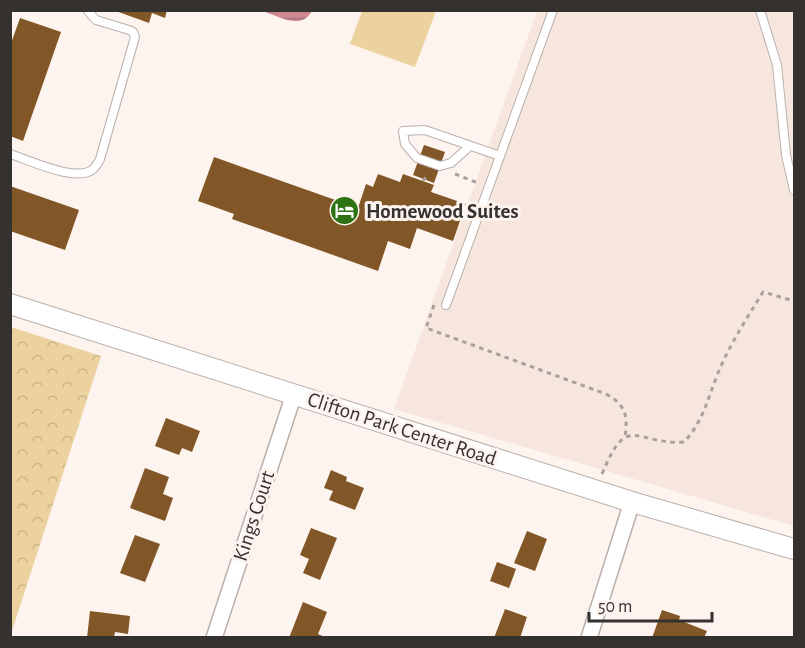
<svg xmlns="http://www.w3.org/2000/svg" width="805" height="648" font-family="'Alegreya Sans',sans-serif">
  <defs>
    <pattern id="forest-crowns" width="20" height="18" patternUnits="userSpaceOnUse" patternTransform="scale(1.5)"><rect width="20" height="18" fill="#ecd29e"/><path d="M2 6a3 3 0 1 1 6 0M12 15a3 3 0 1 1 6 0" fill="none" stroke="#cbb588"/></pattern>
    <pattern id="water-rules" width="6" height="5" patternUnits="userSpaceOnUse" patternTransform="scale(1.5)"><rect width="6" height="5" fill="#ce8891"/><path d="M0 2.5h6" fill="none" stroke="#a87077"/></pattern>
  </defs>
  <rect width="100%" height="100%" fill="#fef4ef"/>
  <!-- built -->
  <polygon fill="#f7e6dd" points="537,11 794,11 794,526 394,409"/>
  <!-- green -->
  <polygon fill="#ecd29e" points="362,11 436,11 415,67 350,44"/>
  <!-- forest -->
  <polygon fill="url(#forest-crowns)" points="11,327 101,356 11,634 10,327"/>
  <!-- water -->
  <path fill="url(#water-rules)" d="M262 11H312C301 31 279 16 262 11Z"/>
  <!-- building -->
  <g fill="#825727">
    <polygon points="113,10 167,10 165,18 152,13 149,23"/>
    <polygon points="20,18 61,32 23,141 10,136 10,46"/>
    <polygon points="424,145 445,152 434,183 413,175"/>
    <polygon points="214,157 358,208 366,184 373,187 378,174 400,182 403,174 434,185 431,192 466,204 453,241 417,228 410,249 388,241 378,271 232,219 234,214 198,201"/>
    <polygon points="10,186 79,210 65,250 10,231"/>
    <polygon points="166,418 200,431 192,452 182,448 179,455 155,446"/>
    <polygon points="145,468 169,477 163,494 173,498 165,521 130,508"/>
    <polygon points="331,470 347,477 346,481 364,488 355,510 329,500 333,491 324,488"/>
    <polygon points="311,528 337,538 320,580 303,573 309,559 300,555"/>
    <polygon points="527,531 547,539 535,571 514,563"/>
    <polygon points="135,535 160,544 145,582 120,573"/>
    <polygon points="497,562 516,569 509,588 490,581"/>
    <polygon points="303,602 327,612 318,634 327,638 289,638"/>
    <polygon points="505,609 527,617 520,638 494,638"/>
    <polygon points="662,610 680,616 679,620 707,631 704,638 652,638"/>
    <polygon points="90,611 130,616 128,634 115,632 114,638 87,638"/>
  </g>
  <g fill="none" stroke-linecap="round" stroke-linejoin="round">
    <defs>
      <g id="service">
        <polyline points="760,10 777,65 786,155 794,190"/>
        <polyline points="470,146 451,163 440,166 417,158 405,144 403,131 425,130 500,156"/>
        <path d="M10 154C29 160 75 182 92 170 96 167 98 163 100 159L135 37 133 32 129 30 96 20 87 10"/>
        <polyline points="446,305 553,10"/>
      </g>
      <g id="minor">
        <polyline points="214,638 294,394"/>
        <polyline points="589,638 632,502"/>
      </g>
      <polyline id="tertiary" points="10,304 632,502 794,549"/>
    </defs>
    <!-- service casing -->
    <use href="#service" stroke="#b9b0ab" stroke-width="10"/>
    <!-- minor casing -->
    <use href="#minor" stroke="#b9b0ab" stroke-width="18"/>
    <!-- tertiary casing -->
    <use href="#tertiary" stroke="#b9b0ab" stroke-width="22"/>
    <!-- path -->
    <g stroke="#a8a19d" stroke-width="3" stroke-dasharray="4.5 4.5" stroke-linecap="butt">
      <polyline points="455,174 478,183"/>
      <polyline points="423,181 428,174"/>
      <path d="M434 305 426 328 606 394C626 405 628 416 625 437"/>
      <path d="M602 474C628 411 634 445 684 442 703 422 708 398 718 373 730 344 747 318 763 292L794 301"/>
    </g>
    <!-- service -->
    <use href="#service" stroke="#fff" stroke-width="8"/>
    <!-- minor -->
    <use href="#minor" stroke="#fff" stroke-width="15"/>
    <!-- tertiary -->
    <use href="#tertiary" stroke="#fff" stroke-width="20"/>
  </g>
  <!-- icons -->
  <defs>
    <symbol id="hotel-disc" viewBox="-11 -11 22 22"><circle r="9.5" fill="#2d7314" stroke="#fef4ef"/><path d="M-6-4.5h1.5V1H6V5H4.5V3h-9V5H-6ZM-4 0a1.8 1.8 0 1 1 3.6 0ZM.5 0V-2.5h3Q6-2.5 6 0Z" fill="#fff"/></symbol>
  </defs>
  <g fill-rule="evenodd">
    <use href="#hotel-disc" x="328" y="194" width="33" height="33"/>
  </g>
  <g text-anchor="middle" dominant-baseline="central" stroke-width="6" stroke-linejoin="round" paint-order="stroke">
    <!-- poi labels -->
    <g font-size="21" font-weight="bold" fill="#35312f" stroke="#fef4ef" text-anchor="start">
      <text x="366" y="211">Homewood Suites</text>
    </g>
    <!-- street labels -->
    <g font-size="21" fill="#35312f" stroke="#fef4ef">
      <text transform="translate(402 429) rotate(18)">Clifton Park Center Road</text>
      <text transform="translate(254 516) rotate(-72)">Kings Court</text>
    </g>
  </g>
  <!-- border -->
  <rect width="805" height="648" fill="none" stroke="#35312f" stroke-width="24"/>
  <!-- scale -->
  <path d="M589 612v9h123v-9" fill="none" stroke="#35312f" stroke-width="3"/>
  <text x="598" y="612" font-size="18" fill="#35312f" stroke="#fef4ef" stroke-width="4.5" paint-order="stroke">50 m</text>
</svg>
